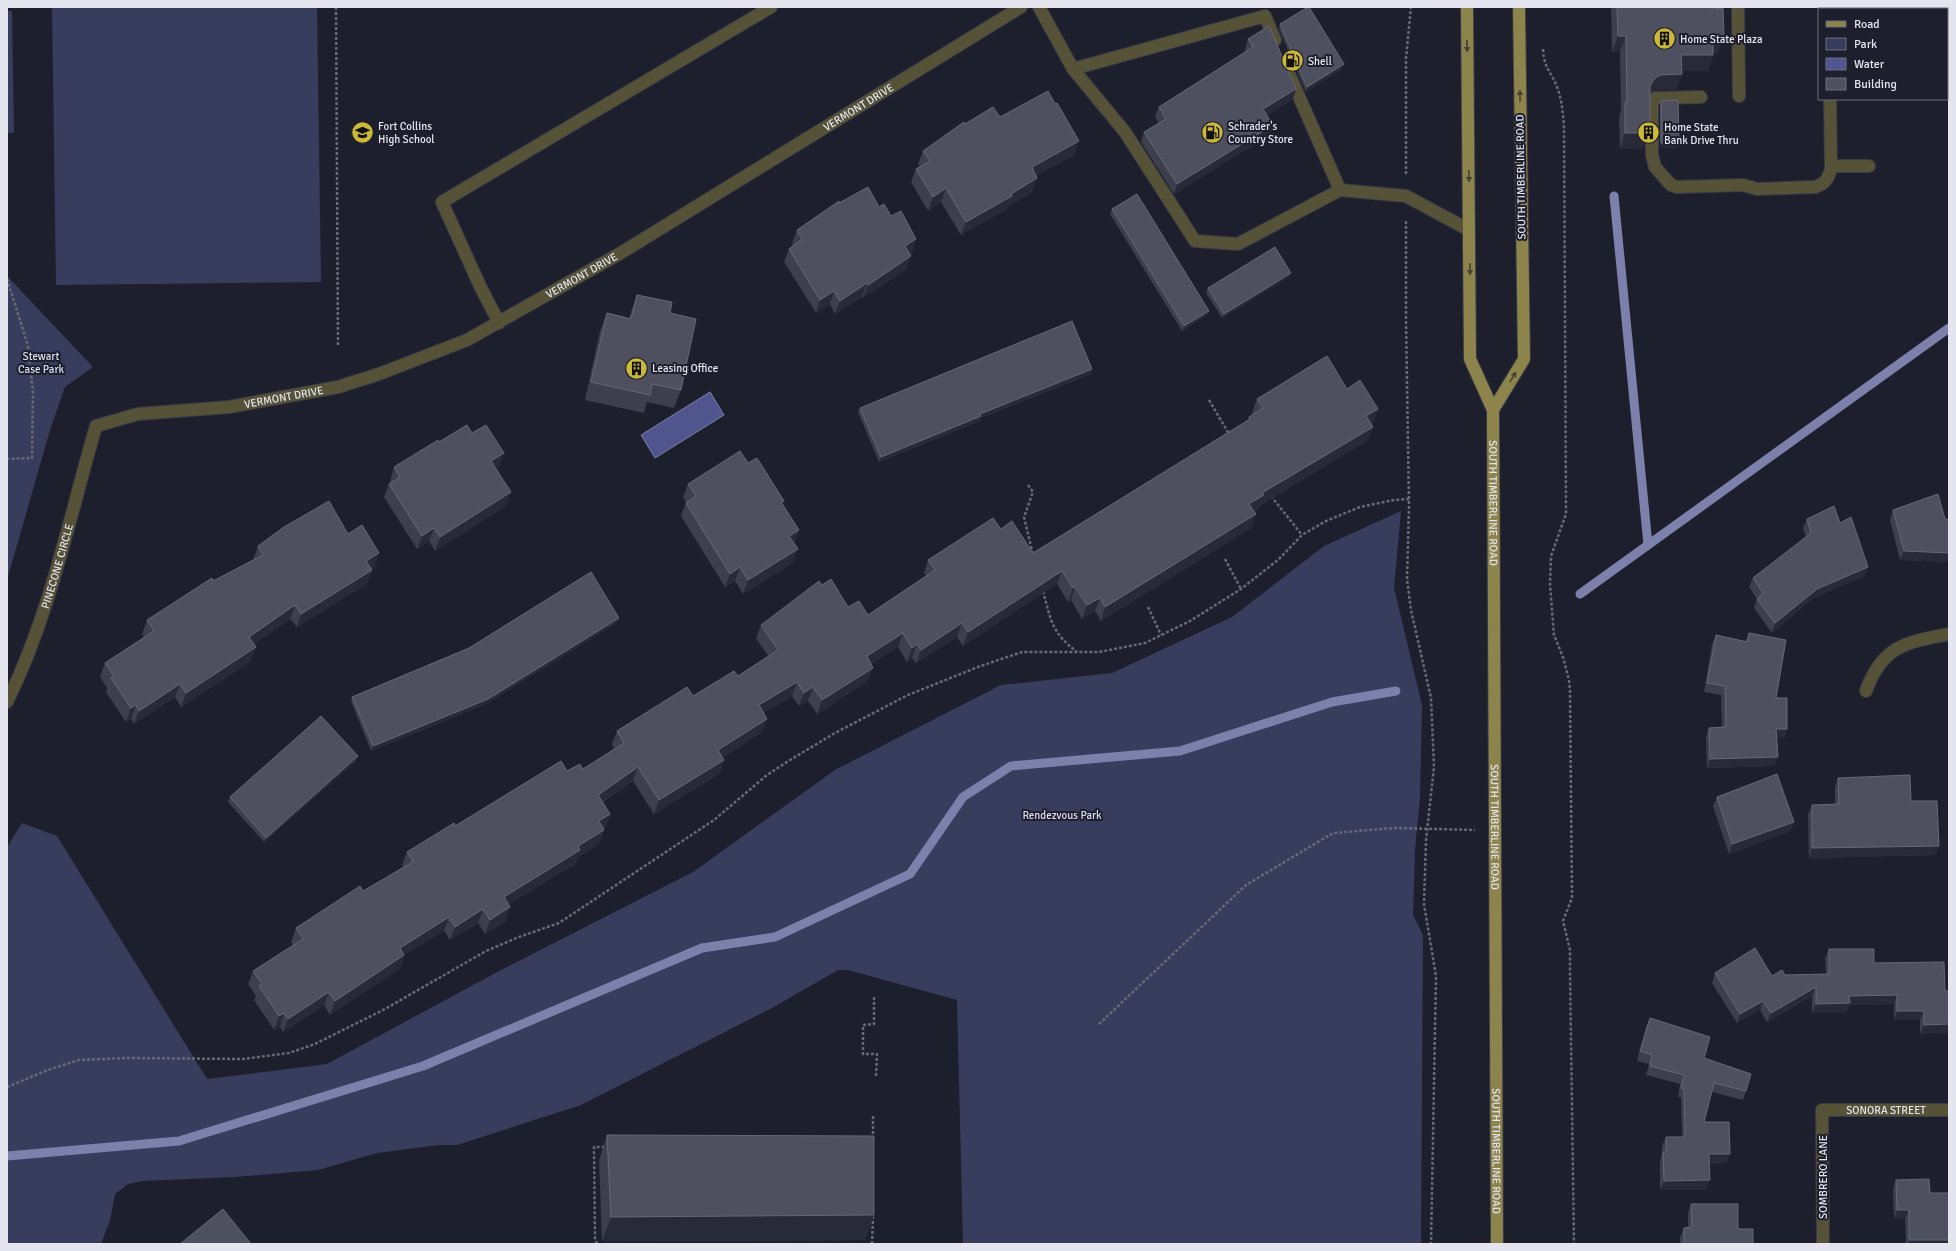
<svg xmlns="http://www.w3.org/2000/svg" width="1956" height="1251" font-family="Signika,sans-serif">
  <rect width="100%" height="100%" fill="#1d1f2c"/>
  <!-- green -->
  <g fill="#393d5d">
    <polygon points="52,7 317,7 321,282 56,285"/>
    <polygon points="7,11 12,11 14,133 7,133"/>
    <polygon points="7,276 93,367 65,387 50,430 7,580"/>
    <polygon points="1401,511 1394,588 1422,705 1420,798 1415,850 1413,915 1423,935 1421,1244 963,1244 957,1000 848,970 838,970 772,1008 581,1105 457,1145 439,1145 377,1153 318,1170 235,1177 142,1181 128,1184 115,1194 110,1220 101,1244 7,1244 7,847 22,823 57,836 207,1079 327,1064 499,971 693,872 835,770 1001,685 1112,673 1232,617 1324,546"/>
  </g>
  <!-- water -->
  <polygon fill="#50558d" stroke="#7c80aa" points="710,392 724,415 655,458 641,435"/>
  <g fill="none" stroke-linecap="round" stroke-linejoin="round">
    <!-- stream -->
    <g stroke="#7c80aa" stroke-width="9">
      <polyline points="1614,196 1648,545"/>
      <polyline points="1580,594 1949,328"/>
      <polyline points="7,1156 179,1141 423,1066 702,948 775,937 910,874 963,797 1011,766 1180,751 1332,702 1396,691"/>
    </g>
    <defs>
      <g id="minor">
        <polyline points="1039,7 1073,69 1265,16 1275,40"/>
        <polyline points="1738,7 1739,96"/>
        <polyline points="1829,7 1829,9"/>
        <polyline points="1073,69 1125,132 1195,241 1238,244 1340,190 1406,196 1469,230"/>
        <polyline points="1290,76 1340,190"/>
        <path d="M1701 97 1655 98 1652 102V155L1655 167 1671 185 1677 187 1743 185 1757 189 1815 187C1825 184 1828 179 1831 169L1830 99"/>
        <polyline points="1831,166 1869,166"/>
        <polyline points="499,323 480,286 442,202 771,7"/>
        <path d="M1866 691C1882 646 1906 642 1949 634"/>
        <path id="s1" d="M7 702C50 615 69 519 96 426L138 414 229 407 338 387 379 374 467 340 619 254 1021 7"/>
        <path id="s2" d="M1823 1244 1822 1110H1949"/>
      </g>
      <g id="major">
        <path id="s3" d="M1467 7 1470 359 1493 410 1497 1244"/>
        <polyline points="1493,410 1524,359 1519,7"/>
      </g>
    </defs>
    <!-- minor casing -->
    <use href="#minor" stroke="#393b47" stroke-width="14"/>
    <!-- major casing -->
    <use href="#major" stroke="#393b47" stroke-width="14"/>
    <!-- path -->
    <g stroke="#676975" stroke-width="2.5" stroke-dasharray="3 2" stroke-linecap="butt">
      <polyline points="336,7 338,347"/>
      <path d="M1543 49C1544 69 1551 71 1557 87 1562 100 1563 113 1564 127L1566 514 1551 556 1550 584 1554 635 1563 657 1569 680 1570 691 1572 898 1563 921 1570 950V970L1574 1244"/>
      <polyline points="1406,174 1406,58 1411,7"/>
      <polyline points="1406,221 1406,321 1409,506 1407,579 1411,610 1431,698 1434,767 1426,840 1424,904 1436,976 1431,1244"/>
      <polyline points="7,279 28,346 33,393 32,458 7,459"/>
      <polyline points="1209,400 1229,434"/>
      <polyline points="1028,485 1033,492 1024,517 1033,555"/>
      <polyline points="1271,496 1302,535"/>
      <polyline points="1225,559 1241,589"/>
      <path d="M1043 591C1051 620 1051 632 1077 652"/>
      <polyline points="1148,607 1161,635"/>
      <polyline points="874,997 874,1024 863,1025 863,1054 877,1054 876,1078"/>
      <polyline points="1099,1024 1246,885 1333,833 1394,828 1475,830"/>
      <polyline points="7,1087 48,1070 79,1060 127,1058 243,1059 289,1053 315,1044 385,1009 486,951 519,937 559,923 714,820 767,775 790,760 835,733 908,695 978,667 1022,652 1099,652 1145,643 1190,621 1241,589 1278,560 1302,535 1326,521 1360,507 1394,500 1409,499"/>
      <polyline points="873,1116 873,1138"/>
      <polyline points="597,1244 595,1238 594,1147 606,1147"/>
      <polyline points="872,1244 873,1216"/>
    </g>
    <!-- minor -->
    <use href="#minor" stroke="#565238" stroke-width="12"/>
    <!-- major -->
    <use href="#major" stroke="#8d844c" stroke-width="12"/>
  </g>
  <!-- wall -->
  <g fill="#3d3f4d">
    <polygon points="1611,7 1712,7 1718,53 1713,53 1713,55 1708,71 1682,71 1682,74 1676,90 1655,90 1650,93 1650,133 1644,148 1620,149 1619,117 1621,111 1620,52 1612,52"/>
    <polygon points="1864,7 1949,7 1947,9 1864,9"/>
    <polygon points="1280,24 1342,69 1306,92 1279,29"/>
    <polygon points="1248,39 1293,99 1267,115 1270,135 1174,194 1141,142 1144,132 1159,123 1155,117 1159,107 1246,52 1245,49"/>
    <polygon points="1661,101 1677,148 1660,148 1660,105"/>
    <polygon points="1000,117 1074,155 1036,176 1037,178 1032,192 1009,206 1007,209 961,235 941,202 928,211 911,182 916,169 920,167 918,164 923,151 965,124"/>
    <polygon points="839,203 879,207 891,216 916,239 912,253 910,254 906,269 863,298 862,297 835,314 830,304 816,313 784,262 789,249 793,245 792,243 797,230"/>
    <polygon points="1112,209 1209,311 1207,315 1182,331 1110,214"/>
    <polygon points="1289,277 1222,318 1206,293 1208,288"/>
    <polygon points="637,295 670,313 681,390 674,408 647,402 644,413 585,400 600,331 607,313 629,318 631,312"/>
    <polygon points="1091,374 981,418 980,421 879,462 858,412 860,408"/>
    <polygon points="1347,389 1378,409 1373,422 1371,424 1373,427 1368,440 1261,505 1259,509 1254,512 1256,514 1251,528 1101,621 1095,611 1082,619 1071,600 1068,602 1057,584 963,646 957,637 916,663 912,658 907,662 898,647 871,664 868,681 817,714 808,701 799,706 792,696 764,713 762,732 722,758 724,760 719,774 654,814 633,781 603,802 610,814 606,827 603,829 604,830 599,844 578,857 575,864 509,904 506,921 485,934 478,923 450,940 444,931 404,955 400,969 330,1015 324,1005 283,1032 280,1027 274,1030 254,1000 256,996 248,984 253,971 293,945 291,942 296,928 363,891 403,867 402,865 407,852 455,826 567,771 583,769 614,749 612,744 617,731 738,676 768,656 756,638 761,625 822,585 848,607 868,615 926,576 924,573 928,560 1001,529 1033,553 1248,420 1249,417 1253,414 1252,413 1257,399"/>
    <polygon points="472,433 504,453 499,467 496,468 506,506 435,551 429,541 417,549 384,497 389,484 391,483 390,481 394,467 439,442"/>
    <polygon points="748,463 784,501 782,504 799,530 794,543 793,563 743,594 735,581 725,587 681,516 686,502 683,497 688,484"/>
    <polygon points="1893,510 1945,519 1949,519 1949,562 1900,560 1890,520"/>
    <polygon points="1807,519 1840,523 1865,576 1813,598 1772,633 1754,608 1757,599 1749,587 1753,578 1806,537 1803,528"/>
    <polygon points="348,534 375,567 371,569 372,570 367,584 297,627 290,619 254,644 251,661 181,707 175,697 134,724 131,719 126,722 106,692 107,688 100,677 105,663 144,637 142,634 147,620 213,581 253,560 258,546"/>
    <polygon points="618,622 486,704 371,751 351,701 352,697"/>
    <polygon points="1749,633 1776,698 1787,729 1784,738 1777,738 1778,757 1774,766 1707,768 1706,737 1709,728 1722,727 1721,695 1704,692 1712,644 1716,635 1746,641"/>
    <polygon points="356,761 264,842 228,802 230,797"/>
    <polygon points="1838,778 1911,801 1939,846 1935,855 1809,858 1808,814 1812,805 1835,804 1835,787"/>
    <polygon points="1717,797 1794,822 1790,831 1729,854 1713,806"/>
    <polygon points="1829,949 1874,963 1945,991 1920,1034 1920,1020 1894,1020 1894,1004 1849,1005 1846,1013 1812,1013 1812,996 1767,1022 1760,1010 1737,1023 1712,983 1715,973 1772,976 1785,975 1826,974 1825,958"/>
    <polygon points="1650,1018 1704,1058 1746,1091 1743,1100 1712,1092 1704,1122 1727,1163 1710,1163 1706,1190 1660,1190 1660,1161 1662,1154 1662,1146 1666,1137 1682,1137 1681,1098 1678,1097 1680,1084 1646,1075 1649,1064 1637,1061 1646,1027"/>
    <polygon points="607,1135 874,1215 865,1240 602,1241 599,1160"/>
    <polygon points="1896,1180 1930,1193 1949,1244 1906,1244 1905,1219 1894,1219 1893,1189"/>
    <polygon points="1691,1204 1738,1229 1753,1244 1680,1244 1680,1237 1684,1228 1688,1227 1688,1213"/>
  </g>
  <!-- shaded-wall -->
  <g fill="#282a39">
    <polygon points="1867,7 1928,7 1927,9 1866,9"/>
    <polygon points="1929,7 1949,7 1949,20 1947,21 1947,9 1929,9"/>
    <polygon points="1618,36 1626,36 1620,52 1612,52"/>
    <polygon points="1713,37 1724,37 1718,53 1707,53"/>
    <polygon points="1681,55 1713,55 1708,71 1676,71"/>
    <polygon points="1344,64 1342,69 1306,92 1307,87"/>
    <polygon points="1682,74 1676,90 1655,90 1649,94 1650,86 1655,78 1661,75"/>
    <polygon points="1296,89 1293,99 1260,120 1263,109"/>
    <polygon points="1273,125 1270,135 1174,194 1177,184"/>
    <polygon points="1625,133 1650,133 1644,148 1620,149"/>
    <polygon points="1079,141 1074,155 1027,181 1032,167"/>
    <polygon points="1661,143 1679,143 1677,148 1660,148"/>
    <polygon points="1037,178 1032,192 1009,206 1007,209 961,235 966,222"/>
    <polygon points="946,188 941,202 928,211 933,197"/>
    <polygon points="916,239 912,253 900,260 905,246"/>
    <polygon points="911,256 906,269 863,298 868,285"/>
    <polygon points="1291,273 1289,277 1222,318 1224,314"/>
    <polygon points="867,283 862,297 835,314 840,301"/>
    <polygon points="834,291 830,304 816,313 820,300"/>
    <polygon points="1209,311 1207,315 1182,331 1184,326"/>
    <polygon points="1092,369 1091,374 981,418 980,421 879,462 881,457 980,414"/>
    <polygon points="1378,409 1373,422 1361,430 1366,416"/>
    <polygon points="1373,427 1368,440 1261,505 1259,509 1245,518 1249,504 1262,493"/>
    <polygon points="504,453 499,467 486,474 491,461"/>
    <polygon points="511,492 506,506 435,551 440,537"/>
    <polygon points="1256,514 1251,528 1101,621 1105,607"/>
    <polygon points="434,528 429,541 417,549 422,536"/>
    <polygon points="799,530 794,544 789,536"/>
    <polygon points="798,549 793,563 743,594 748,580"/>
    <polygon points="1904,551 1949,553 1949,562 1900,560"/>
    <polygon points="379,553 375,567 361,574 366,561"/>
    <polygon points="740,567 735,581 725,587 730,574"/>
    <polygon points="1868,567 1865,576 1813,598 1772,633 1775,623 1817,589"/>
    <polygon points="372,570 367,584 297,627 301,614"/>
    <polygon points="1062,571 1057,584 963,646 968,632"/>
    <polygon points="1075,587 1071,600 1068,602 1073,588"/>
    <polygon points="1100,598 1095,611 1082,619 1087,605"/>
    <polygon points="295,605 290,619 245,651 249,637"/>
    <polygon points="619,618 618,622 486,704 371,751 373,746"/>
    <polygon points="962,623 957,637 916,663 921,650"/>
    <polygon points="903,633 898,647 862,670 867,656"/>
    <polygon points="917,644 912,658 907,662 912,648"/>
    <polygon points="256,647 251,661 181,707 186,693"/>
    <polygon points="873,668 868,681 817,714 822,700"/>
    <polygon points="797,682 792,696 754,719 759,705"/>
    <polygon points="180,684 175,697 134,724 139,711"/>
    <polygon points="813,687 808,701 799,706 804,693"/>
    <polygon points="136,705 131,719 126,722 131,708"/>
    <polygon points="767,719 762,732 713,764 718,750"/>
    <polygon points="1776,729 1787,729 1784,738 1773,739"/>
    <polygon points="358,756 356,761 264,842 266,838"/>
    <polygon points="1778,757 1774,766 1707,768 1710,759"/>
    <polygon points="724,760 719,774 654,814 659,800"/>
    <polygon points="638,767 633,781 593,808 598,795"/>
    <polygon points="610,814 606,827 594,835 599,821"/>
    <polygon points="1794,822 1790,831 1729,854 1732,844"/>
    <polygon points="604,830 599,844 578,857 575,864 499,910 504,897 578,846"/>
    <polygon points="1939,846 1935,855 1809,858 1812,848"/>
    <polygon points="510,907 506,921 485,934 490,920"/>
    <polygon points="483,909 478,923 450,940 455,927"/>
    <polygon points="449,917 444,931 395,961 400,948"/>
    <polygon points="404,955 400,969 330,1015 335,1001"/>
    <polygon points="1816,987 1812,996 1767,1022 1771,1013"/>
    <polygon points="329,992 324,1005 283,1032 288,1019"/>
    <polygon points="1897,995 1894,1004 1849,1005 1846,1013 1812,1013 1816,1004 1849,996"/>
    <polygon points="1763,1001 1760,1010 1737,1023 1740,1014"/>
    <polygon points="1897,1011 1924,1011 1920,1020 1894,1020"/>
    <polygon points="284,1013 280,1027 274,1030 279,1016"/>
    <polygon points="1949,1024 1949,1033 1920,1034 1924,1025"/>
    <polygon points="1709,1154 1730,1154 1727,1163 1706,1164"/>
    <polygon points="1710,1180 1706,1190 1660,1190 1664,1181"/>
    <polygon points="1897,1210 1909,1210 1905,1219 1894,1219"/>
    <polygon points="874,1215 865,1240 602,1241 611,1217"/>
    <polygon points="1909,1240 1949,1240 1949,1244 1908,1244"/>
  </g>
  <!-- building -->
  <g fill="#4f505f" stroke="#666875">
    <polygon points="1308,7 1309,7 1344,64 1307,87 1280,24"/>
    <polygon points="1617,7 1712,7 1712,9 1723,8 1724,37 1713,37 1713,55 1681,55 1682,74 1661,75 1655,78 1650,86 1650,133 1625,133 1625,102 1627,101 1626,36 1618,36"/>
    <polygon points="1269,26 1296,89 1263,109 1273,125 1177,184 1144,132 1166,119 1159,107 1253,47 1248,39"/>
    <polygon points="1048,91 1055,104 1057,103 1079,141 1032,167 1037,178 1011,194 1012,196 966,222 946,188 933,197 916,169 930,161 923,151 964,122 965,124 993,107 1000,117"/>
    <polygon points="1678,100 1679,143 1661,143 1661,101"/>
    <polygon points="868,187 879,207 884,204 891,216 901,211 916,239 905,246 911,256 868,285 867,283 840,301 834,291 820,300 789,249 802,239 797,230 839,201 839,203"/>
    <polygon points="1137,194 1209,311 1184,326 1112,209"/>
    <polygon points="1275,247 1291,273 1224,314 1208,288"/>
    <polygon points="637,295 672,302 670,313 696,319 681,390 652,384 650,395 591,382 607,313 631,319"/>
    <polygon points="1072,321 1092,369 980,414 981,416 881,457 860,408"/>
    <polygon points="1327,356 1347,389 1360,380 1378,409 1366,416 1373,427 1262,493 1264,495 1249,504 1256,514 1105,607 1100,598 1087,605 1075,587 1073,588 1062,571 968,632 962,623 921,650 917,644 912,648 903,633 867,656 873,668 822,700 813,687 804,693 797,682 759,705 767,719 718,750 724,760 659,800 638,767 598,795 610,814 599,821 604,830 578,846 580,850 504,897 510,907 490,920 483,909 455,927 449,917 400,948 404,955 335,1001 329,992 288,1019 284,1013 279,1016 259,986 262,984 253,971 303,939 296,928 360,886 363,891 413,862 407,852 454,823 455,826 561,761 567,771 580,764 583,769 624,743 617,731 687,687 693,696 734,671 738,676 778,650 761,625 819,581 822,585 831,579 848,607 859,601 868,615 935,570 928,560 993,518 1001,529 1012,521 1033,553 1250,419 1249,417 1263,408 1257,399"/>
    <polygon points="467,425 472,433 486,425 504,453 491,461 511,492 440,537 434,528 422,536 389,484 400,477 394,467 438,440 439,442"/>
    <polygon points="740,451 748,463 757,458 784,501 781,502 799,530 789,536 798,549 748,580 740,567 730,574 686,503 696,496 688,484"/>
    <polygon points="1938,494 1945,519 1949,519 1949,553 1904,551 1893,510"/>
    <polygon points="329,501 348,534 362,525 379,553 366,561 372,570 301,614 295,605 249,637 256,647 186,693 180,684 139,711 136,705 131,708 111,678 114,676 105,663 154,631 147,620 212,578 213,581 263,555 258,546 284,527"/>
    <polygon points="1834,506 1840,523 1851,517 1868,567 1817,589 1775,623 1757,599 1763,593 1753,578 1811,533 1807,519"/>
    <polygon points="591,572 619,618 488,699 373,746 352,697 469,648"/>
    <polygon points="1749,633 1786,640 1776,698 1787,698 1787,729 1776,729 1778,757 1710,759 1709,728 1726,727 1725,686 1707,683 1716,635 1747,642"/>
    <polygon points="321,716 358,756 266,838 230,797"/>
    <polygon points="1777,774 1794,822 1732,844 1717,797"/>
    <polygon points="1910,775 1911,801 1937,801 1939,846 1812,848 1812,805 1839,804 1838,778"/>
    <polygon points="1755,948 1772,976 1782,970 1785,975 1829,974 1829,949 1874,949 1874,963 1944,962 1945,991 1949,991 1949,1024 1924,1025 1924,1011 1897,1011 1897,995 1849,996 1850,1003 1816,1004 1816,987 1771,1013 1763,1001 1740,1014 1715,973"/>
    <polygon points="1650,1018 1710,1037 1704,1058 1751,1074 1746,1091 1714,1083 1704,1122 1729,1122 1730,1154 1709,1154 1710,1180 1664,1181 1663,1152 1666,1152 1666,1137 1685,1137 1684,1089 1681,1088 1684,1075 1650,1066 1652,1055 1640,1051"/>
    <polygon points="607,1135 874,1136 874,1215 611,1217"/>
    <polygon points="1929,1179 1930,1193 1949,1193 1949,1240 1909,1240 1909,1210 1897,1210 1896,1180"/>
    <polygon points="1691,1204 1738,1204 1738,1229 1753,1229 1753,1244 1684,1244 1684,1228 1692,1227"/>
    <polygon points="223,1209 251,1244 180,1244"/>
  </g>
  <!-- one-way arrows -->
  <defs><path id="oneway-solid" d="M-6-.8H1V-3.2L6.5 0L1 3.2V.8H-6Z"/></defs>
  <g fill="#444237">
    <use href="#oneway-solid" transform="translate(1467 46) rotate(89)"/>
    <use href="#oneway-solid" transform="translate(1520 96) rotate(-91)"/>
    <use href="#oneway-solid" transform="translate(1469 176) rotate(89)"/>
    <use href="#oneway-solid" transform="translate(1470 269) rotate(90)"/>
    <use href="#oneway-solid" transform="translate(1513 377) rotate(-59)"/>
  </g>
  <!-- icons -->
  <defs>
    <symbol id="building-disc" viewBox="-11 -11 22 22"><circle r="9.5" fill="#ccb938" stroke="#1d1f2c"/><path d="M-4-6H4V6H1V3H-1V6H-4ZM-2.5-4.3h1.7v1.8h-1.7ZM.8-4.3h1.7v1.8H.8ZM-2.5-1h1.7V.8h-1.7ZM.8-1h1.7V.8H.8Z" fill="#111"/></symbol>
    <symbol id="fuel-disc" viewBox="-11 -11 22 22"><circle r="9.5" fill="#ccb938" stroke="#1d1f2c"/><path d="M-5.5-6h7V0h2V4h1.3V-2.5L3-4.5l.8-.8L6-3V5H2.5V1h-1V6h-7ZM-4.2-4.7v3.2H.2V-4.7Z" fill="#111"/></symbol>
    <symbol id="school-disc" viewBox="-11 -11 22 22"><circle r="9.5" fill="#ccb938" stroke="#1d1f2c"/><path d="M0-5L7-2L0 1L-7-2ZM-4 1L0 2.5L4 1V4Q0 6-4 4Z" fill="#111"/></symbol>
  </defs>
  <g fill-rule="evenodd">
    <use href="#building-disc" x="1652" y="26" width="25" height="25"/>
    <use href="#fuel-disc" x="1280" y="48" width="25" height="25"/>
    <use href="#school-disc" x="350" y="120" width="25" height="25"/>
    <use href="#fuel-disc" x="1200" y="120" width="25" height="25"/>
    <use href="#building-disc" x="1636" y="120" width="25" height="25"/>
    <use href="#building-disc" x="624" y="356" width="25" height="25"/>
  </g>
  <g text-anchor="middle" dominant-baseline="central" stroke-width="4" stroke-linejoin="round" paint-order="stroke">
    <!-- poi labels -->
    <g font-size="11" fill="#e4e5ef" stroke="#1d1f2c" text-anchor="start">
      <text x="1680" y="39">Home State Plaza</text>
      <text x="1308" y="61">Shell</text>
      <text x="378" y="126">Fort Collins<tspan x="378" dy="13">High School</tspan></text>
      <text x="1228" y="126">Schrader's<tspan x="1228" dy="13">Country Store</tspan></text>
      <text x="1664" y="127">Home State<tspan x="1664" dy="13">Bank Drive Thru</tspan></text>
      <text x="652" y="368">Leasing Office</text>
    </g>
    <!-- street labels -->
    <g font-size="11" fill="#e4e5ef" stroke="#1d1f2c">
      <text stroke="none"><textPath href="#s1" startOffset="1129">VERMONT DRIVE</textPath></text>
      <text transform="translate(1521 177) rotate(-91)">SOUTH TIMBERLINE ROAD</text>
      <text stroke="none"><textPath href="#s1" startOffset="805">VERMONT DRIVE</textPath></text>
      <text stroke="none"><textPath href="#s1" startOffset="481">VERMONT DRIVE</textPath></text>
      <text stroke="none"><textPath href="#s3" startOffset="501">SOUTH TIMBERLINE ROAD</textPath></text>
      <text stroke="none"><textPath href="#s1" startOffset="145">PINECONE CIRCLE</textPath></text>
      <text stroke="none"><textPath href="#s3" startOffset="825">SOUTH TIMBERLINE ROAD</textPath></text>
      <text stroke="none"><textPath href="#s2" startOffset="198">SONORA STREET</textPath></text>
      <text stroke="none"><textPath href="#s3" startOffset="1149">SOUTH TIMBERLINE ROAD</textPath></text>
      <text transform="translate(1823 1177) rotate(-90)">SOMBRERO LANE</text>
    </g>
    <!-- park labels -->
    <g font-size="11" fill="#dcdff0" stroke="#1d1f2c">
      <text x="41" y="356">Stewart<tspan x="41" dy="13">Case Park</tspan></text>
      <text x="1062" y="815">Rendezvous Park</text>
    </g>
  </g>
  <!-- border -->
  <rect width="1956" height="1251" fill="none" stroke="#e4e5ef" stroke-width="16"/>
  <!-- legend -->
  <rect x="1818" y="8" width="130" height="92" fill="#1d1f2c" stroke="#6d6e7a"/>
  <rect x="1826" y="21" width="20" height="6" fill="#8d844c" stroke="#6d6e7a"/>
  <text x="1854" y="28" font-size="12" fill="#e4e5ef">Road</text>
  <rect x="1826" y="38" width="20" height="12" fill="#393d5d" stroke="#6d6e7a"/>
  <text x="1854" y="48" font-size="12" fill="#e4e5ef">Park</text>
  <rect x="1826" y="58" width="20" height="12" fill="#50558d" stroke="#6d6e7a"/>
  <text x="1854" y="68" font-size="12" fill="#e4e5ef">Water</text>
  <rect x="1826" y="78" width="20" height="12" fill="#4f505f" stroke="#6d6e7a"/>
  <text x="1854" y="88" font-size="12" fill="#e4e5ef">Building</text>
</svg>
